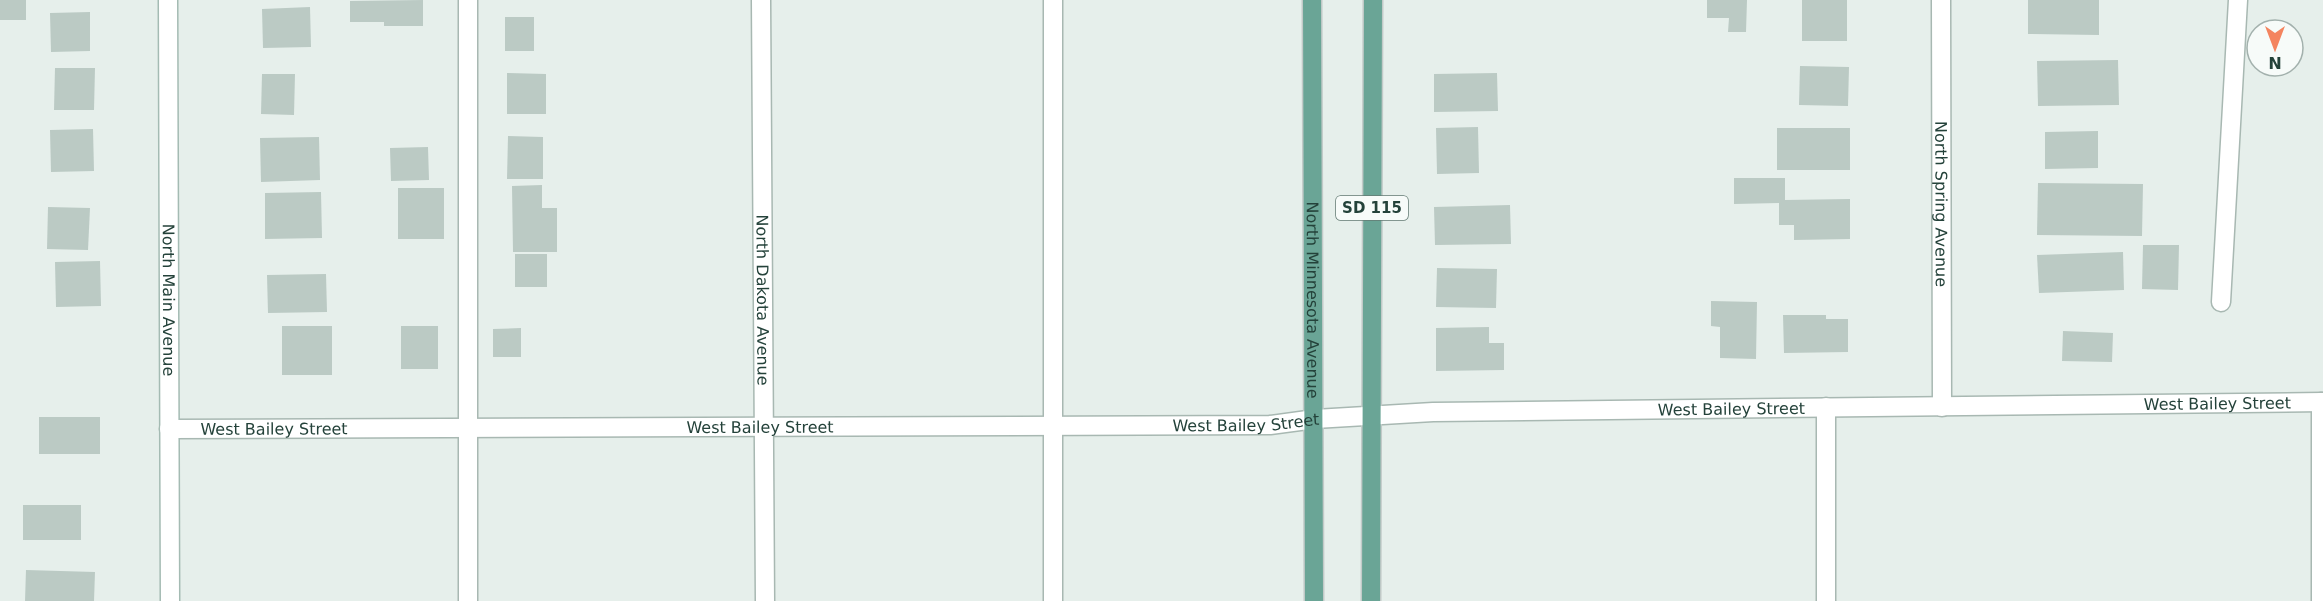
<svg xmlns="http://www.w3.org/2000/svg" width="2323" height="601" font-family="'DejaVu Sans',sans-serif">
  <rect width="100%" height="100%" fill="#e6efeb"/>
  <!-- building -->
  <g fill="#bbcac4">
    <rect x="0" y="0" width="26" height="20"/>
    <polygon points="423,0 423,26 384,26 384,22 350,22 350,1"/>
    <polygon points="1707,0 1747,0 1746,32 1728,32 1729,18 1707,18"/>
    <rect x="1802" y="0" width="45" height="41"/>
    <polygon points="2028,0 2099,0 2099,35 2028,34"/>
    <polygon points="310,7 311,47 263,48 262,9"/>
    <polygon points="90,12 90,51 51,52 50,13"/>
    <rect x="505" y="17" width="29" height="34"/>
    <polygon points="2118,60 2119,105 2038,106 2037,61"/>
    <polygon points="1800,66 1849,67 1848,106 1799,105"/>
    <polygon points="55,68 95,68 94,110 54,110"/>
    <polygon points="507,73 546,74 546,114 507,114"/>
    <polygon points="1497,73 1498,111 1434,112 1434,74"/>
    <polygon points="262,74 295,74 294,115 261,114"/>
    <polygon points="1478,127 1479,173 1437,174 1436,128"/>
    <rect x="1777" y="128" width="73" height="42"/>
    <polygon points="93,129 94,171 51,172 50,130"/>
    <polygon points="2098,131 2098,168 2045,169 2045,132"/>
    <polygon points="508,136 543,137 543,179 507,179"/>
    <polygon points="319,137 320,180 261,182 260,138"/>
    <polygon points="428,147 429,180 391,181 390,148"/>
    <polygon points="1734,178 1785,178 1785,200 1850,199 1850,239 1794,240 1794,225 1779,225 1779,203 1734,204"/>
    <polygon points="2038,183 2143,184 2142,236 2037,235"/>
    <polygon points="542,185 542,208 557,208 557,252 513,252 512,186"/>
    <rect x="398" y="188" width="46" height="51"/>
    <polygon points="321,192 322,238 265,239 265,193"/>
    <polygon points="1510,205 1511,244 1435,245 1434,207"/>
    <polygon points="48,207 90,208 88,250 47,249"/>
    <polygon points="2143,245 2179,245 2178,290 2142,289"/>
    <polygon points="2123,252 2124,290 2039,293 2037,255"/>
    <rect x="515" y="254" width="32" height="33"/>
    <polygon points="100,261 101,306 56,307 55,262"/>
    <polygon points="1437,268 1497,269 1496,308 1436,307"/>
    <polygon points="326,274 327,312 268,313 267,275"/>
    <polygon points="1711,301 1757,302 1756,359 1720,358 1720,327 1711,326"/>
    <polygon points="1783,315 1826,315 1826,319 1848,319 1848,352 1784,353"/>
    <rect x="282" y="326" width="50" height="49"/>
    <rect x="401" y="326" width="37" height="43"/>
    <polygon points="1489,327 1489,343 1504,343 1504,370 1436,371 1436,328"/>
    <polygon points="521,328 521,357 493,357 493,329"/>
    <polygon points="2063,331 2113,333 2112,362 2062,361"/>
    <rect x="39" y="417" width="61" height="37"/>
    <rect x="23" y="505" width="58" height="35"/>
    <polygon points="26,570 95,572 94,601 25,601"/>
  </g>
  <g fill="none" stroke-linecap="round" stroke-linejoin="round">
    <defs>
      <g id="lane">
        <polyline points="468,0 468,601"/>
        <polyline points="1053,0 1053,601"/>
        <polyline points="2221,302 2238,0"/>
      </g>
      <g id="street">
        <path id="s1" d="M761 0 765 601"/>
        <path id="s2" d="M1941 0 1942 407"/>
        <polyline points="2321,402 2321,601"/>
        <polyline points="1826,407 1826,601"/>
        <path id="s3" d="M169 429 1270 425 1315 419 1433 412 2323 402"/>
      </g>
      <g id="secondary">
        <path id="s4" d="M168 0 170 601"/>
      </g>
      <g id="primary">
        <path id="s5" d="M1312 0 1314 601"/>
        <polyline points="1371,601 1373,0"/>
      </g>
    </defs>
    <!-- lane casing -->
    <use href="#lane" stroke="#a8b8b2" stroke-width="21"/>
    <!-- street casing -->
    <use href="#street" stroke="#a8b8b2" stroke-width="21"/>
    <!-- secondary casing -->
    <use href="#secondary" stroke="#a4bbb3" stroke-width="21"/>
    <!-- primary casing -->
    <use href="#primary" stroke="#c2cac8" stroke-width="21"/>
    <!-- lane -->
    <use href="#lane" stroke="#fff" stroke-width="18"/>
    <!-- street -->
    <use href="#street" stroke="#fff" stroke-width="18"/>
    <!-- secondary -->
    <use href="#secondary" stroke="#fff" stroke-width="18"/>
    <!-- primary -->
    <use href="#primary" stroke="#6aa596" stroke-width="18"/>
  </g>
  <g text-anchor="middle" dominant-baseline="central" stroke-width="5" stroke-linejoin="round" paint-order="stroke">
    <!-- shield labels -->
    <rect fill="#f7fbf9" stroke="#637a73" stroke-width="1.5" x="1336" y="196" width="72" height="24" rx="4.5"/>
    <g font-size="15" font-weight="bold" fill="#24423a">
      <text x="1372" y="208">SD 115</text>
    </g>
    <!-- street labels -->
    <g font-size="16" fill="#24423a" stroke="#f7fbf9">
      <text stroke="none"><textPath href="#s2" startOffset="204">North Spring Avenue</textPath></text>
      <text stroke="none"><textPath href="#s1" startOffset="300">North Dakota Avenue</textPath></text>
      <text stroke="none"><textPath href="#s5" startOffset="300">North Minnesota Avenue</textPath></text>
      <text stroke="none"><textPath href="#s4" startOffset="300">North Main Avenue</textPath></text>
      <text stroke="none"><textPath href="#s3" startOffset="2049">West Bailey Street</textPath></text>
      <text stroke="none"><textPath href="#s3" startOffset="1563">West Bailey Street</textPath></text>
      <text stroke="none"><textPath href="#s3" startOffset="1077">West Bailey Street</textPath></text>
      <text stroke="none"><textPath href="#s3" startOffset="105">West Bailey Street</textPath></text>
      <text stroke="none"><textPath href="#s3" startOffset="591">West Bailey Street</textPath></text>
    </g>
  </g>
  <!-- north arrow -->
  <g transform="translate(2275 48) rotate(180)"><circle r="28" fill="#f7fbf9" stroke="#a3b1ad" stroke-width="1.5"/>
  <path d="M0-4.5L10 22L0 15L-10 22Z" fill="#f4845f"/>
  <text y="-9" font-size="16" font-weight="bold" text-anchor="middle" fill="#24423a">N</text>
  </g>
</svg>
